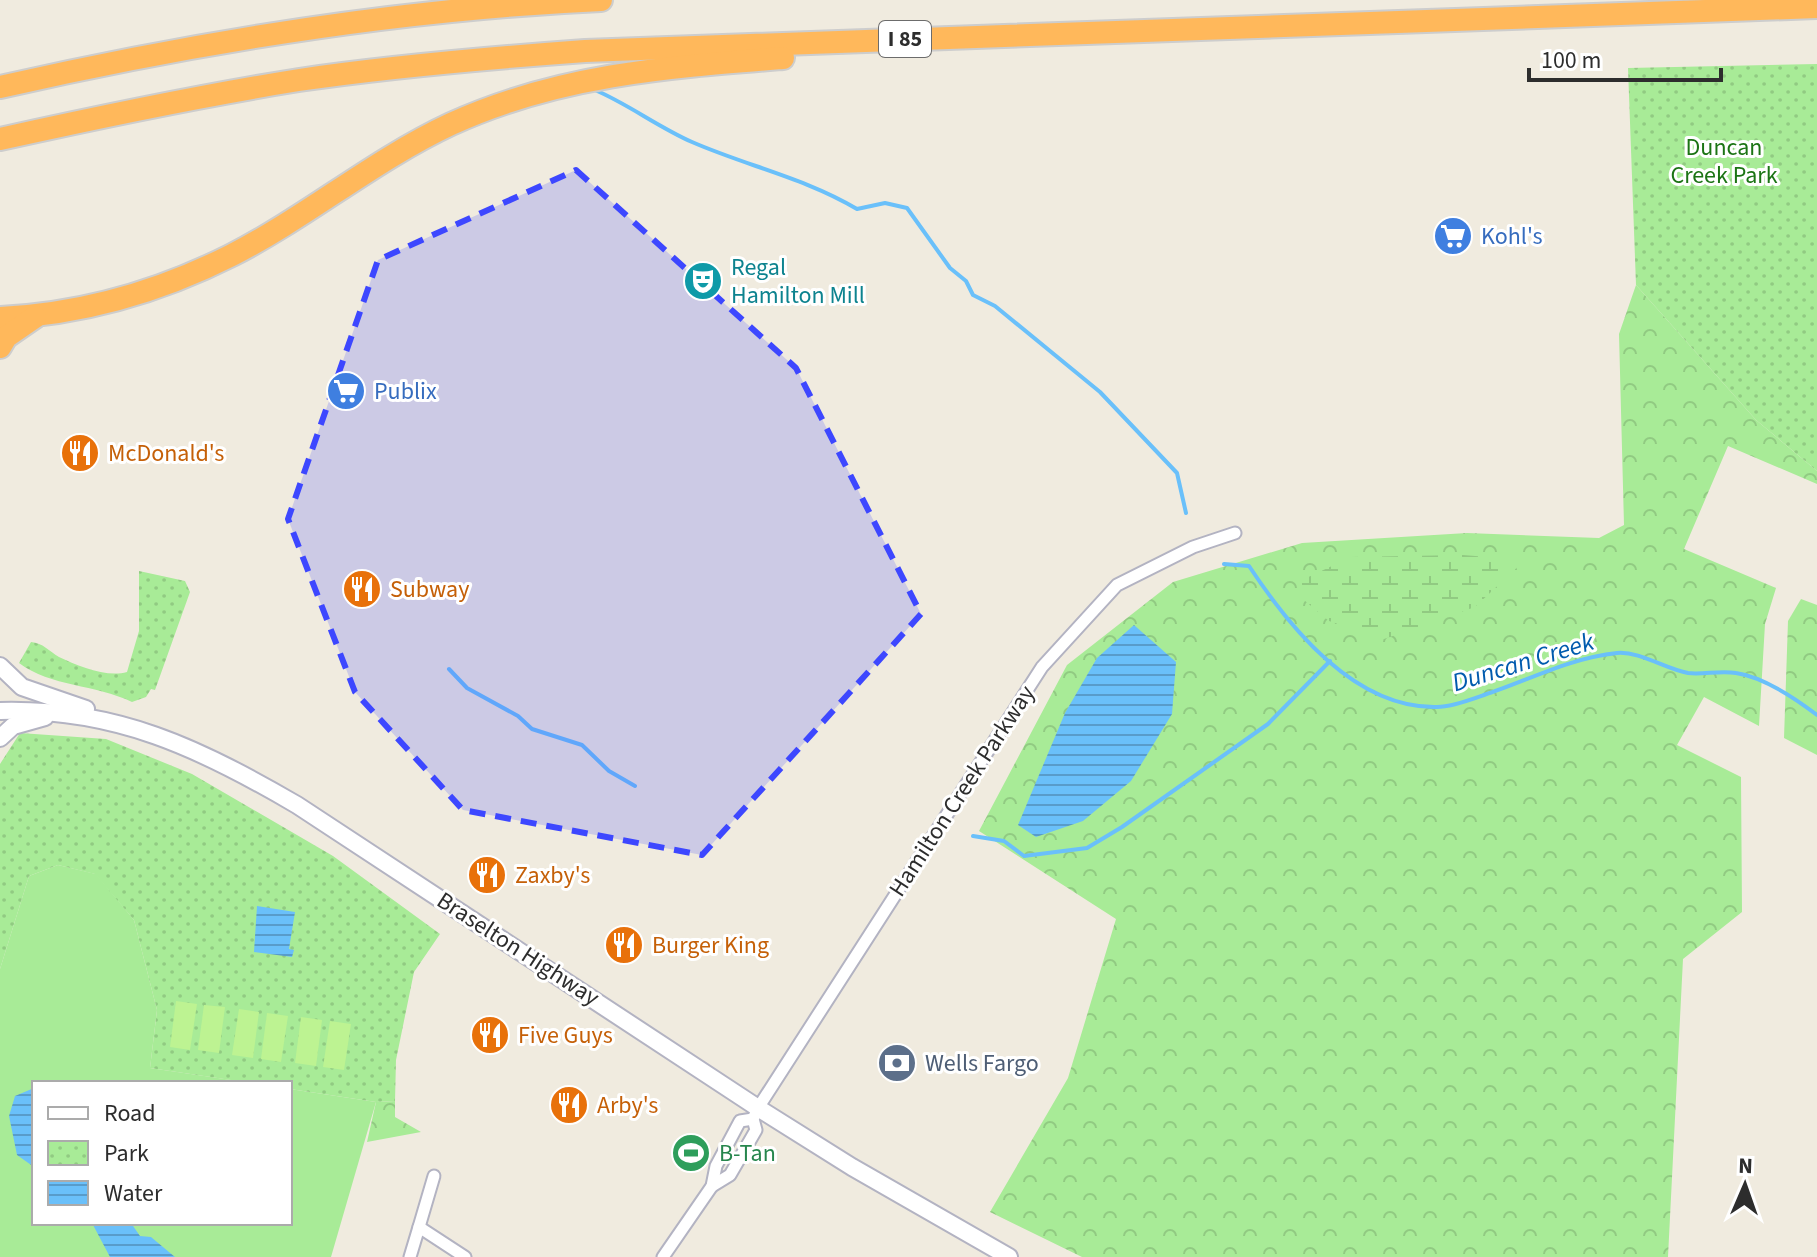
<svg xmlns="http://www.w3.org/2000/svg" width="1817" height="1257" font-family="'Source Sans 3',sans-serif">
  <defs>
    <pattern id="forest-crowns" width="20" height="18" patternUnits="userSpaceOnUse" patternTransform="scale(2)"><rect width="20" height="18" fill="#a8eb97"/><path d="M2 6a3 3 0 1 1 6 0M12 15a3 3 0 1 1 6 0" fill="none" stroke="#91ca82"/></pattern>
    <pattern id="wetland-marsh" width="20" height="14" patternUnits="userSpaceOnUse" patternTransform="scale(2)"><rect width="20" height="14" fill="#a8eb97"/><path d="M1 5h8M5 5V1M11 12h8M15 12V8" fill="none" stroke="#91ca82"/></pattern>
    <pattern id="park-dots" width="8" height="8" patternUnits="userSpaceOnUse" patternTransform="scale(2)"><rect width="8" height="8" fill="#a8eb97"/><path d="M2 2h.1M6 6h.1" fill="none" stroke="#91ca82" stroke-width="1.8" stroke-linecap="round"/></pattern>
    <pattern id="water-rules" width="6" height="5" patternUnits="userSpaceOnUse" patternTransform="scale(2)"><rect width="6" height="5" fill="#6ac0fa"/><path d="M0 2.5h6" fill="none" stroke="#589ccb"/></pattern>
  </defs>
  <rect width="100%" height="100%" fill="#f0ebdf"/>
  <!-- grass -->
  <polygon fill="#a8eb97" points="58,865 96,874 134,920 157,1010 150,1068 252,1083 34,1083 34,1223 290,1223 290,1089 376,1102 331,1257 0,1257 0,969 29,876"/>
  <!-- forest -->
  <g fill="url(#forest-crowns)">
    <polygon points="1636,285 1756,420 1817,471 1817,484 1728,446 1684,549 1776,588 1765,624 1759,726 1704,697 1677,745 1741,777 1742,912 1683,959 1668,1257 1082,1257 990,1212 1068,1078 1116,919 979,831 1067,665 1173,582 1302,543 1467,533 1599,538 1624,525 1619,334"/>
    <polygon points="1801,599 1817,605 1817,755 1784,738 1788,621"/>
    <polygon points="395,1101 395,1117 421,1132 367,1142 376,1102"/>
  </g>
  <!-- wetland -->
  <polygon fill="url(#wetland-marsh)" points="1463,555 1525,560 1475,607 1384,639 1329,621 1298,595 1300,581 1351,557"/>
  <!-- park -->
  <g fill="url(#park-dots)">
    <polygon points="1817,64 1817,471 1756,420 1636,285 1628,68"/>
    <path d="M139 571 185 581 190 592 155 690 151 689 146 697 132 702C95 684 51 687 19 663L31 642C43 643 49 651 59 657 78 666 107 678 127 672L139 631Z"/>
    <polygon points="20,733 106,739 192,774 333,856 440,934 414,972 396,1060 395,1101 376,1102 290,1089 290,1083 251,1083 150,1068 157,1010 134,920 95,874 58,865 29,876 0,969 0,764"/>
  </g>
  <!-- pitch -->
  <g fill="#bdf392">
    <polygon points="176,1001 197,1004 190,1050 170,1047"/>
    <polygon points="204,1005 225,1007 219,1053 198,1050"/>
    <polygon points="239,1009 259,1012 253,1058 232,1055"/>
    <polygon points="267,1013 288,1016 281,1062 261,1059"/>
    <polygon points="301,1017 322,1020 316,1066 295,1063"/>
    <polygon points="330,1021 351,1024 344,1070 323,1067"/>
  </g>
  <!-- water -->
  <g fill="url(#water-rules)">
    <polygon points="1134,625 1176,662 1172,714 1131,781 1083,821 1036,837 1018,825 1065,713 1097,658"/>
    <polygon points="257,906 295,912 289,949 294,950 292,957 254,952"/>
    <polygon points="34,1088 34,1167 17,1155 9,1116 15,1096"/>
    <polygon points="92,1223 131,1223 140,1236 151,1237 175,1257 110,1257"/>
  </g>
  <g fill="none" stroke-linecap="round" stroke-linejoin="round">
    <!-- stream -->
    <g stroke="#6ac0fa" stroke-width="4">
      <path d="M595 90C628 104 658 127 692 142 747 166 805 178 857 209L885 203 907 208 950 268 966 281 973 295 995 306 1100 392 1177 473 1186 513"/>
      <path d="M1224 564 1249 566C1290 628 1355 709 1437 707 1451 707 1470 700 1484 695 1529 680 1570 658 1617 653 1640 651 1665 669 1688 673 1703 675 1720 670 1736 673 1763 677 1796 699 1817 715"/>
      <polyline points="449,669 467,688 518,716 532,729 582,745 609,771 635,786"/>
      <polyline points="973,836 1004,841 1024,856 1087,848 1122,827 1268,724 1330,661"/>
    </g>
    <defs>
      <g id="minor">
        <polyline points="712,1186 730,1175 756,1130 753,1119 758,1108 1042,667 1117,585 1193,547 1235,533"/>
        <polyline points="419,1227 434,1176"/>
        <polyline points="410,1257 419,1227 465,1257"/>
        <polyline points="663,1257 712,1186 716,1166 740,1121 753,1119"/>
      </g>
      <g id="secondary">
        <polyline points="0,666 22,687 86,709"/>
        <path d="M0 711C115 708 200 748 297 805L758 1108 852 1167 1009 1257"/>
        <polyline points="0,738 13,726 45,717"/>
      </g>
      <g id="motorway">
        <path d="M0 87C198 42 398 9 601 0"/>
        <path d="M0 139C99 117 199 96 299 80 394 66 489 58 585 51L1817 7"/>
        <path d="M0 318C82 314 159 292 232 255 308 216 374 160 451 124 558 75 668 67 783 58"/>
        <polyline points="0,347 6,337 35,317"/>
      </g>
    </defs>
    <!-- minor casing -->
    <use href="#minor" stroke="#b3b3c2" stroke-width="15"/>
    <!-- secondary casing -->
    <use href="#secondary" stroke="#b3b3c2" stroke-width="20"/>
    <!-- motorway casing -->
    <use href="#motorway" stroke="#cdcdcd" stroke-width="26"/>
    <!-- minor -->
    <use href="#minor" stroke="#fff" stroke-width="11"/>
    <!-- secondary -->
    <use href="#secondary" stroke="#fff" stroke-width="16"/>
    <!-- motorway -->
    <use href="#motorway" stroke="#ffb85b" stroke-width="22"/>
  </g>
  <!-- marked area -->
  <path fill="#3d47ff" fill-opacity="0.2" stroke="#3d47ff" stroke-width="6" stroke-dasharray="16 10" stroke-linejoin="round" d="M576 170 796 368 921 614 702 855 463 810 355 692 288 519 378 260Z"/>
  <!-- icons -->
  <defs>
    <symbol id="supermarket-disc" viewBox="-11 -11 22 22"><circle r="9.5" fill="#3f7fe0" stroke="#fff"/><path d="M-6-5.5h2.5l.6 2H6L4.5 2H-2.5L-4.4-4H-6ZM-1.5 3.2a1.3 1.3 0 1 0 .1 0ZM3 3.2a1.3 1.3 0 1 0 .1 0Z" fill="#fff"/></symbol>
    <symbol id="theatre-disc" viewBox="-11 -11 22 22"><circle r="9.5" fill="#0f9aa8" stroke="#fff"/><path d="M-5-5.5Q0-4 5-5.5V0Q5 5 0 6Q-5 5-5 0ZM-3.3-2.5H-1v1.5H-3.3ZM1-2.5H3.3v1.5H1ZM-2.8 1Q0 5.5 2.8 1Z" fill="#fff"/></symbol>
    <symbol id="restaurant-disc" viewBox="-11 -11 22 22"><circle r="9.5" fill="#e8710a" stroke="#fff"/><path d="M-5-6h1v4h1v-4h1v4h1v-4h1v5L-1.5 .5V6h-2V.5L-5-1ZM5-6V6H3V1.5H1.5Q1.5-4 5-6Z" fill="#fff"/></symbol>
    <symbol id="bank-disc" viewBox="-11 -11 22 22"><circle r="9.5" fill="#5c6f8a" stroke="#fff"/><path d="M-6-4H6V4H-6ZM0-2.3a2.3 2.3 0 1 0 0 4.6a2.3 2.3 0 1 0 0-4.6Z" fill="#fff"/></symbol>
    <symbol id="stadium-disc" viewBox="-11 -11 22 22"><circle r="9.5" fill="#2e9e5b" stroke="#fff"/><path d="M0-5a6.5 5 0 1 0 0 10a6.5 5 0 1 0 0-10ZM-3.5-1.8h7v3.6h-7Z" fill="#fff"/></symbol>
  </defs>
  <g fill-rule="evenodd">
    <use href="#supermarket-disc" x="1431" y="214" width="44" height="44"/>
    <use href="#theatre-disc" x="681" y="259" width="44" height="44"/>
    <use href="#supermarket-disc" x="324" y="369" width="44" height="44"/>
    <use href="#restaurant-disc" x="58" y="431" width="44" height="44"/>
    <use href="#restaurant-disc" x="340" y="567" width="44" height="44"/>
    <use href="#restaurant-disc" x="465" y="853" width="44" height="44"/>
    <use href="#restaurant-disc" x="602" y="923" width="44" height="44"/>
    <use href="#restaurant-disc" x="468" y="1013" width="44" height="44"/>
    <use href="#bank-disc" x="875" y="1041" width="44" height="44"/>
    <use href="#restaurant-disc" x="547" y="1083" width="44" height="44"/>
    <use href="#stadium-disc" x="669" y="1131" width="44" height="44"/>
  </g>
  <g text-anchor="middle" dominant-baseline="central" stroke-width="6" stroke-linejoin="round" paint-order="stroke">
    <!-- shield labels -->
    <rect fill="#fff" stroke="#6c6c6c" stroke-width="2" x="879" y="21" width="52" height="36" rx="6"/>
    <g font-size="22" font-weight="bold" fill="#2d2d2d">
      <text x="905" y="39">I 85</text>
    </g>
    <!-- park labels -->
    <g font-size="24" fill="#1b7414" stroke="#fff">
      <text x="1724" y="147">Duncan<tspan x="1724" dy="28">Creek Park</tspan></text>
    </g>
    <!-- shop labels -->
    <g font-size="24" fill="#366cbe" stroke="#fff" text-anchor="start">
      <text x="1481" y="236">Kohl's</text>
      <text x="374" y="391">Publix</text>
    </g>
    <!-- culture labels -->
    <g font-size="24" fill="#0d838f" stroke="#fff" text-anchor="start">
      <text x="731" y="267">Regal<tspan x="731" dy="28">Hamilton Mill</tspan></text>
    </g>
    <!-- food labels -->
    <g font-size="24" fill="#c56008" stroke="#fff" text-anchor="start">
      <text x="108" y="453">McDonald's</text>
      <text x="390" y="589">Subway</text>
      <text x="515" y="875">Zaxby's</text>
      <text x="652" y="945">Burger King</text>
      <text x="518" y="1035">Five Guys</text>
      <text x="597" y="1105">Arby's</text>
    </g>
    <!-- street labels -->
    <g font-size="24" fill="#2d2d2d" stroke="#fff">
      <text transform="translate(962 791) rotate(-57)">Hamilton Creek Parkway</text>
      <text transform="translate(518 949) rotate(33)">Braselton Highway</text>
    </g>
    <!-- service labels -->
    <g font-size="24" fill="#4e5e75" stroke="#fff" text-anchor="start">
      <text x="925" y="1063">Wells Fargo</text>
    </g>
    <!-- leisure labels -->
    <g font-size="24" fill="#27864d" stroke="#fff" text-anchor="start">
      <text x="719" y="1153">B-Tan</text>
    </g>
    <!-- water labels -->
    <g font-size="26" font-style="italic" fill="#015bae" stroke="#fff">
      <text transform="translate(1523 662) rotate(-17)">Duncan Creek</text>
    </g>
  </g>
  <!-- legend -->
  <rect x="32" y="1081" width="260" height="144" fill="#ffffff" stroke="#ababab" stroke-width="2"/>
  <rect x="48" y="1107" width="40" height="12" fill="#ffffff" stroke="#ababab" stroke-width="2"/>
  <text x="104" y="1121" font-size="24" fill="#2d2d2d">Road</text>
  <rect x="48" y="1141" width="40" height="24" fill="url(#park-dots)" stroke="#ababab" stroke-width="2"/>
  <text x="104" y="1161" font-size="24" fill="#2d2d2d">Park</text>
  <rect x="48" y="1181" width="40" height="24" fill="url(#water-rules)" stroke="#ababab" stroke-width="2"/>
  <text x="104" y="1201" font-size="24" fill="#2d2d2d">Water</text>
  <!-- north arrow -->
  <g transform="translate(1745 1185) rotate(2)" stroke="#ffffff" stroke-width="6" paint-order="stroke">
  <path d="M0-6L14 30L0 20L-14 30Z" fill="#2d2d2d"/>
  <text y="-12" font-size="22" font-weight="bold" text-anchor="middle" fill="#2d2d2d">N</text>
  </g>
  <!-- scale -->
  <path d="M1529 68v12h192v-12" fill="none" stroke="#2d2d2d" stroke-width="4"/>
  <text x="1541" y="68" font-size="24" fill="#2d2d2d" stroke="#ffffff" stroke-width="6" paint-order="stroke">100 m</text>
</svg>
